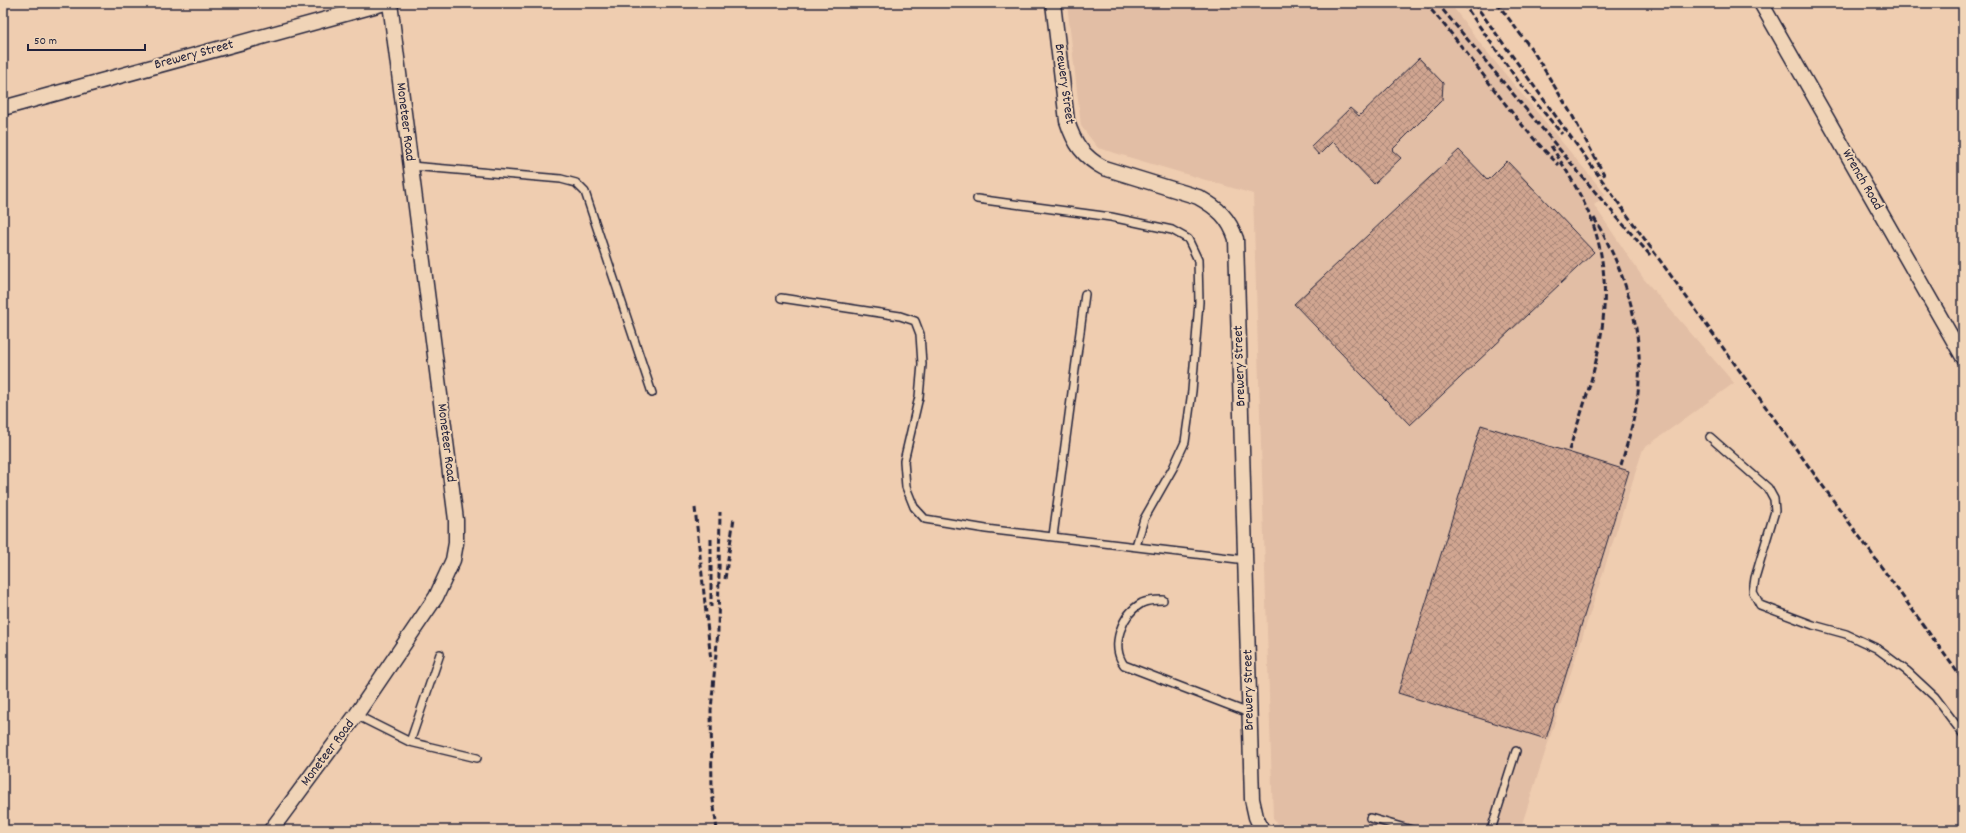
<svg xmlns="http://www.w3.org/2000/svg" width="1966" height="833" font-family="Dekko,sans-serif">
  <defs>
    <pattern id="building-cross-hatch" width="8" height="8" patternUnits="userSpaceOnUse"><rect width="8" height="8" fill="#d1a691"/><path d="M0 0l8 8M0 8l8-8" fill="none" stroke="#a98778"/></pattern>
  </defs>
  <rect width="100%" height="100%" fill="#efcdb0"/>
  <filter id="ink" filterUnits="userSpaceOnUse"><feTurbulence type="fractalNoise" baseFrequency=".025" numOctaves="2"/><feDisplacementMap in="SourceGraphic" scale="8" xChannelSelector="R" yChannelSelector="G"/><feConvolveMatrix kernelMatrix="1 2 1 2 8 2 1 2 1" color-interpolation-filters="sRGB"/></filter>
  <g filter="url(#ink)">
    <!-- built -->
    <polygon fill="#e2bea5" points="1067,3 1450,3 1482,46 1606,195 1594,205 1643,278 1734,383 1643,449 1520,830 1283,830 1273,819 1253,194 1098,148 1081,126"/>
    <!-- building -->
    <g fill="url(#building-cross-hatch)" stroke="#22223b">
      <polygon points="1419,58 1443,83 1442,100 1392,150 1401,158 1374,184 1333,141 1319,155 1311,146 1350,108 1359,116"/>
      <polygon points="1459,150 1488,180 1507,161 1594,252 1410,425 1294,304"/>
      <polygon points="1481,425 1629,471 1546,739 1398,693"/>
    </g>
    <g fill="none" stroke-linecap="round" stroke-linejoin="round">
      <defs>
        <g id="lane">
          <polyline points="411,166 561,179 576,183 585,192 652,393"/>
          <polyline points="977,199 1111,217 1172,230 1188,239 1198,260 1199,302 1192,391 1185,442 1173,468 1144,519 1136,546"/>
          <polyline points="781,298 900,316 915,321 920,334 922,364 919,397 904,461 906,487 914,507 925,519 986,529 1246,560"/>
          <polyline points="1710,437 1768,488 1774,499 1775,511 1755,578 1753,592 1760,605 1813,625 1846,634 1876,648 1907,671 1935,697 1963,734"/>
          <polyline points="1053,536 1085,294"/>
          <path d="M1163 600C1157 600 1148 600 1142 603 1122 614 1110 645 1124 665L1249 713"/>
          <polyline points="356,715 410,742 477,758"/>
          <polyline points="410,742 440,654"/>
          <polyline points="1370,818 1412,830"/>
          <polyline points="1491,830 1516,751"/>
        </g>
        <g id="street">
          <path d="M1053 3 1067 121C1074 143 1083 157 1104 168L1198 197C1218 208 1229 218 1236 239L1252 799 1256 817 1262 830"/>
          <polyline points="1761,3 1963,357"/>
          <polyline points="3,108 385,3"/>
          <polyline points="271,830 356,715 436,597 453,560 456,543 456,520 390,3"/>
        </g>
      </defs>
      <!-- lane casing -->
      <use href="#lane" stroke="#22223b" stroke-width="10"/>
      <!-- street casing -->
      <use href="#street" stroke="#22223b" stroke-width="17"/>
      <!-- lane -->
      <use href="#lane" stroke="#f0d4b7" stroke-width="7"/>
      <!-- street -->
      <use href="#street" stroke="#f0d4b7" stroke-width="14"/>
      <!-- rail -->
      <g stroke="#22223b" stroke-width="3" stroke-dasharray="6 3" stroke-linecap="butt">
        <path d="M1425 3C1473 55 1508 116 1559 165"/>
        <polyline points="1437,3 1601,199 1650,255"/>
        <polyline points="1463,3 1521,85 1562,134"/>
        <polyline points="1474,3 1963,680"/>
        <polyline points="1497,3 1533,51 1572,115 1606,178"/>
        <path d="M1551 146C1567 171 1583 197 1593 224 1620 303 1594 375 1569 450"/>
        <path d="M1594 218C1625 270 1645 332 1638 393 1635 418 1628 441 1621 465"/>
        <polyline points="695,508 711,661"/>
        <polyline points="711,539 711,607"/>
        <polyline points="725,579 734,518"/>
        <polyline points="717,830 712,792 711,710 718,631 720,512"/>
      </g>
    </g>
  </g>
  <g text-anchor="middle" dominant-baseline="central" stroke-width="4" stroke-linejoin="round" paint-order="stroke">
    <!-- street labels -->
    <g font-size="14" fill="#22223b" stroke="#f0d4b7">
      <text transform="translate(194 55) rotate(-15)">Brewery Street</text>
      <text transform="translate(1064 84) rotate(82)">Brewery Street</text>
      <text transform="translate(405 122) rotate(83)">Moneteer Road</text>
      <text transform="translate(1862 180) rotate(60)">Wrench Road</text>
      <text transform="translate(1240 366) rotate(-92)">Brewery Street</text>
      <text transform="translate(446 443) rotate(83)">Moneteer Road</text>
      <text transform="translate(1249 690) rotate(-91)">Brewery Street</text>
      <text transform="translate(328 753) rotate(-53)">Moneteer Road</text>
    </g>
  </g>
  <!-- margin -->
  <rect width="1966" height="833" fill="none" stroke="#f0d4b7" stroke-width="16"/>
  <rect x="8" y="8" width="1950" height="817" fill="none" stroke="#22223b" stroke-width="1.5" filter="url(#ink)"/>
  <!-- scale -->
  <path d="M28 44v6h117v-6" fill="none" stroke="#22223b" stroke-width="2"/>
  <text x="34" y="44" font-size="12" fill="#22223b" stroke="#f0d4b7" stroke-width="3" paint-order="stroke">50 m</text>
</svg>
